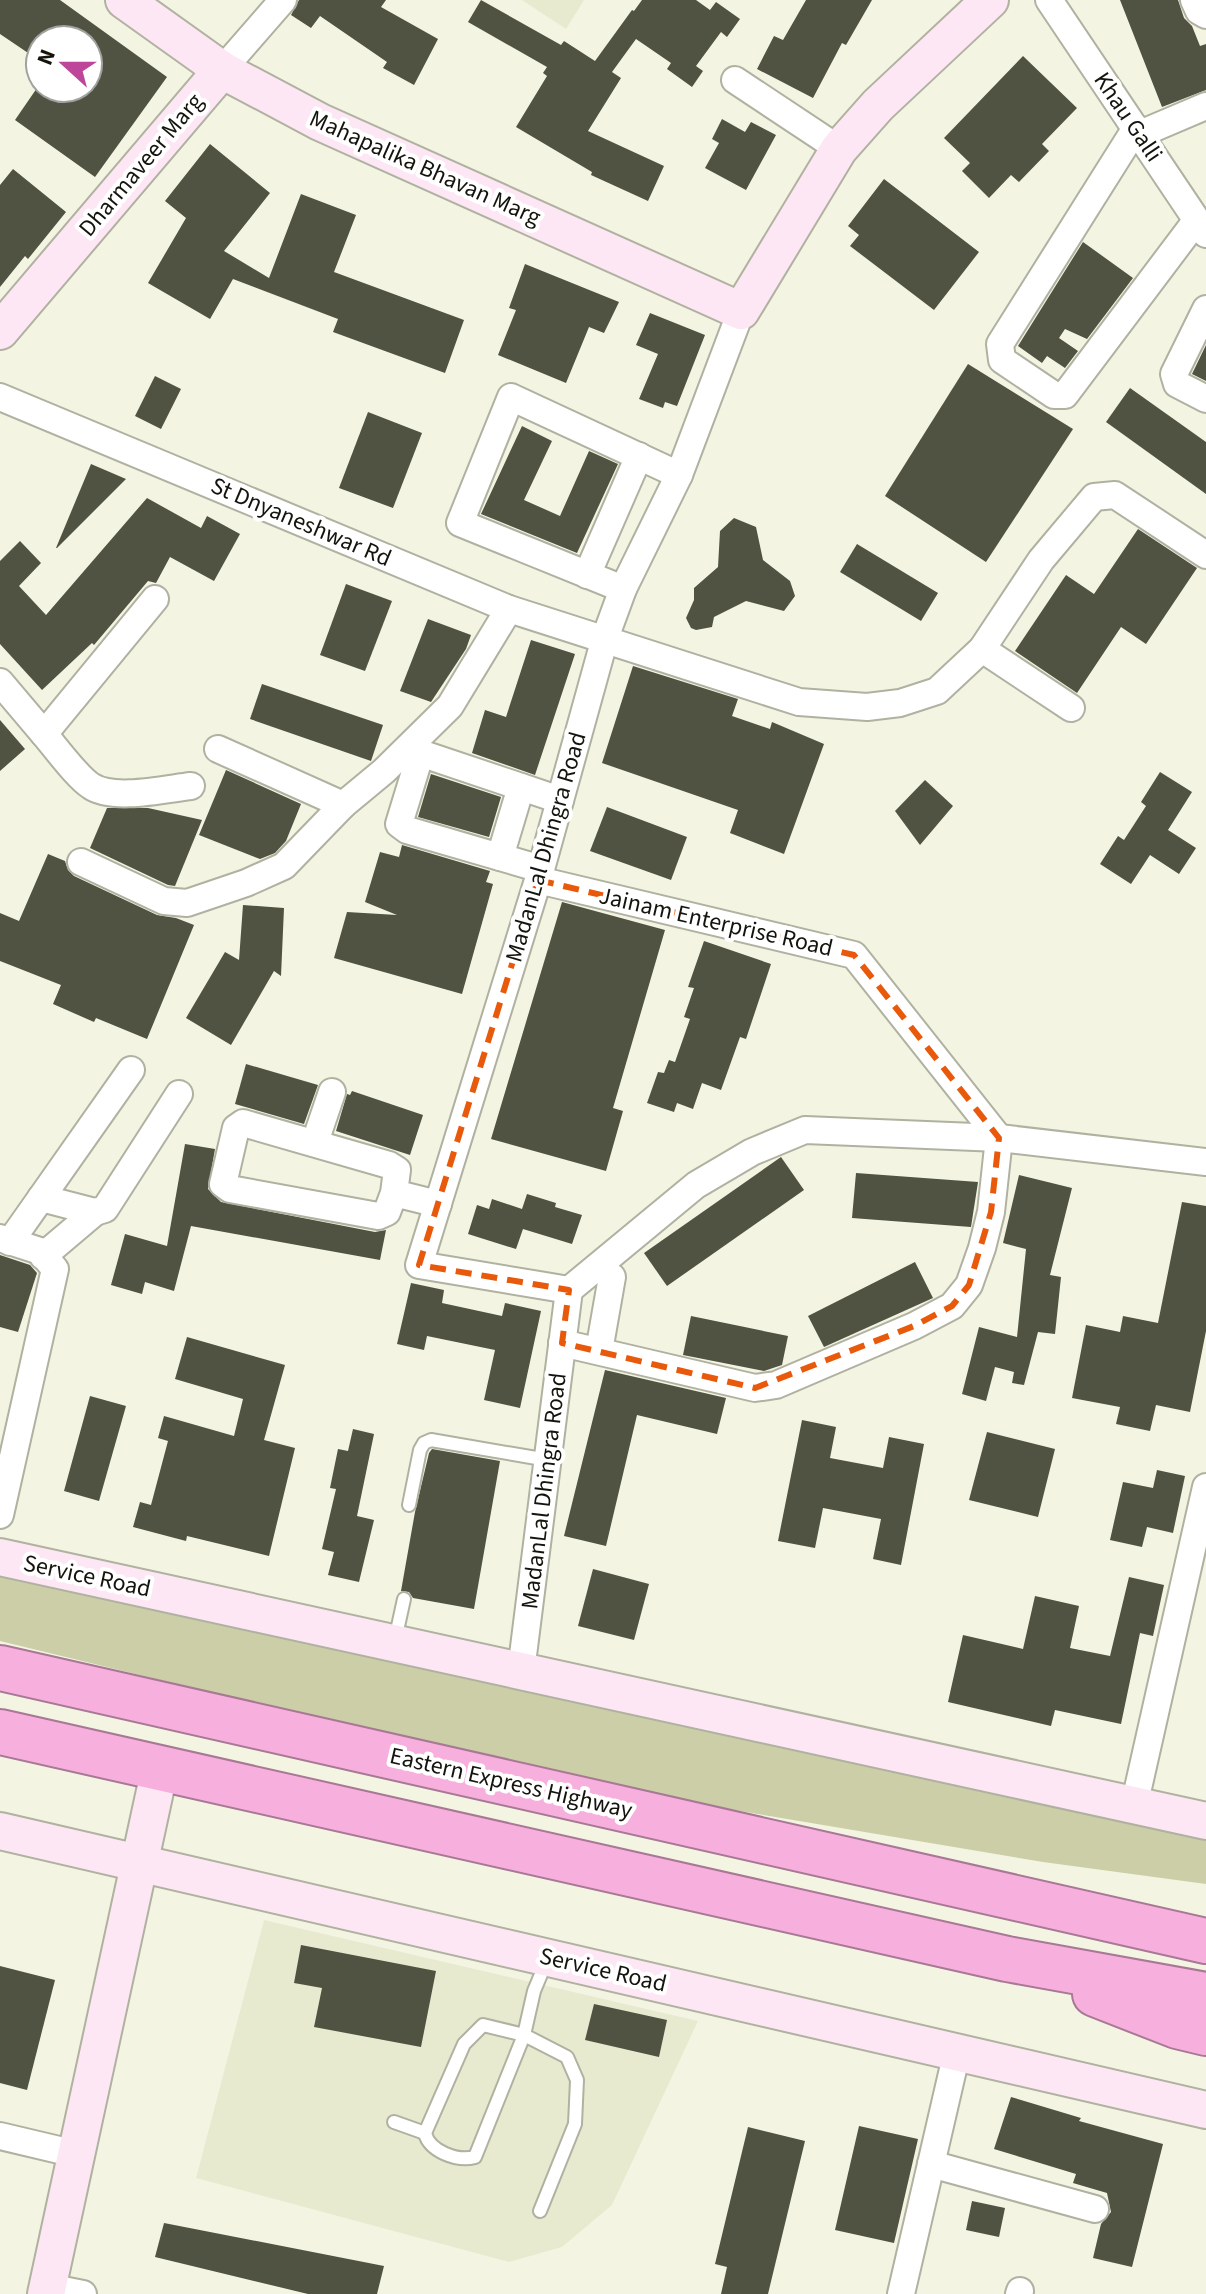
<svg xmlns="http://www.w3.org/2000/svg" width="1206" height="2294" font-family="'Source Sans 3',sans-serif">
  <rect width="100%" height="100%" fill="#f3f5e2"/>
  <!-- built -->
  <g fill="#e8ead0">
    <polygon points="522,0 584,0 566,29"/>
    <polygon points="264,1920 698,2021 612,2205 562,2247 509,2262 196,2178"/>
  </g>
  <!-- green -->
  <polygon fill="#cbcea6" points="0,1562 1206,1832 1206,1884 1043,1862 604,1788 0,1641"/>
  <!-- building -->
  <g fill="#505242">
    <polygon points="0,0 60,0 167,77 95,177 15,120 37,88 88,88 88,40 40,40 40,61 0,34"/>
    <polygon points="299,0 386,0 381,7 438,39 414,85 383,68 387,62 320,16 311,28 291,15"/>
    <polygon points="481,0 561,45 564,41 595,61 632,10 634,11 642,0 696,0 710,10 716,2 740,19 727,37 721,32 696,66 703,71 692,87 667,69 671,63 636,39 612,72 621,78 588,131 664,166 648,201 591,175 592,172 516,127 547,76 543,73 547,67 468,22"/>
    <polygon points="806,0 872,0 846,45 842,43 813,98 757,69 774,36 783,40"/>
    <polygon points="1120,0 1178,0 1184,18 1192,26 1200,46 1206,44 1206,90 1162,107"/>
    <polygon points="1023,56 1077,108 1042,144 1049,151 1019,182 1011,175 989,198 962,171 970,163 944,138"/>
    <polygon points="722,119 745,132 751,122 776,135 746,190 705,168 719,143 712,139"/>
    <polygon points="210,144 270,193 224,251 269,278 301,194 356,215 334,272 464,320 445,373 333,332 338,319 233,279 210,319 148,283 186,218 165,201"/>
    <polygon points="13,169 66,212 28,259 25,256 0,287 0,185"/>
    <polygon points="884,179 979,252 934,310 850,246 859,235 848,226"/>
    <polygon points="1083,242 1133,278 1087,339 1065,329 1059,338 1078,351 1065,368 1047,356 1042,363 1018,346"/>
    <polygon points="525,264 619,302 604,333 589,327 566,383 498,355 516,310 509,308"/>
    <polygon points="650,313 705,335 677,406 665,402 663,408 639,399 658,354 636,345"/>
    <polygon points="1206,345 1206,381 1192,374"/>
    <polygon points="968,364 1073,429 986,562 885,496"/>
    <polygon points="155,376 181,389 161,429 135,416"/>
    <polygon points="1130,388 1206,442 1206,494 1106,422"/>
    <polygon points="368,412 422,433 393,508 339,488"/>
    <polygon points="522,426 552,441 524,500 560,516 589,451 618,464 577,553 481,514"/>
    <polygon points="91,464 126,479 57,548 56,548"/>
    <polygon points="147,498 201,528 207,516 240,534 214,581 170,557 156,583 148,581 94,645 92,643 42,690 0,644 0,561 20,541 41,563 19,586 46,615"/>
    <polygon points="734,518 756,527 763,560 790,581 795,596 784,611 746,601 714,617 712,627 696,630 691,628 686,618 694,600 694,588 718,567 720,531"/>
    <polygon points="1138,529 1197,568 1146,644 1121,627 1077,693 1015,651 1066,575 1094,594"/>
    <polygon points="857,544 938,593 921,621 840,572"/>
    <polygon points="346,584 392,601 365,671 320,655"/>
    <polygon points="428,619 471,635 466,649 431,702 400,691"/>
    <polygon points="531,640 575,654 535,775 472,753 485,710 506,717"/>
    <polygon points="633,666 738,699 732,716 770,729 772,722 824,744 784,854 730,833 738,810 602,763"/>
    <polygon points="262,684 383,725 371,761 250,719"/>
    <polygon points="0,720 25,749 0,771"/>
    <polygon points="226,770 301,804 286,841 275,853 260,859 199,835"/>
    <polygon points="1160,772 1192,792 1168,830 1196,848 1179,874 1150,855 1131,884 1100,864 1118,836 1124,840 1146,806 1141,802"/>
    <polygon points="431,774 501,797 489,837 418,817"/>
    <polygon points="925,780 953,806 920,845 895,811"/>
    <polygon points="607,807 687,837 671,880 590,851"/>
    <polygon points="107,808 148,808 202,820 175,886 168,885 90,848"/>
    <polygon points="402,845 490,871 486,882 493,884 462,994 334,958 347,912 397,915 365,902 380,852 399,857"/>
    <polygon points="48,854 65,861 68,870 74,876 157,915 176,918 194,925 147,1039 96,1018 94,1022 53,1004 61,985 0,961 0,913 19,921"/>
    <polygon points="562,902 665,930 613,1108 623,1111 606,1171 491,1139"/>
    <polygon points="243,905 284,908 281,976 274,971 231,1045 186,1018 225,952 239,960"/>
    <polygon points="704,941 771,964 746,1039 740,1037 721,1090 702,1083 693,1109 677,1103 674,1112 647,1103 658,1072 664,1073 669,1060 675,1062 690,1019 684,1017 694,988 688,987"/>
    <polygon points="246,1064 318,1085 304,1124 235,1104"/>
    <polygon points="352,1091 423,1115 410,1155 336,1131 347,1094 350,1095"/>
    <polygon points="185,1144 215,1149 208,1189 221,1202 375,1232 386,1230 380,1260 191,1226 174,1291 145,1282 142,1294 111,1285 125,1234 167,1246"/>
    <polygon points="781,1157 804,1190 667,1286 644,1253"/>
    <polygon points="856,1173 978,1182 971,1227 852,1218"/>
    <polygon points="1019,1175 1072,1188 1050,1275 1061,1277 1055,1334 1038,1332 1024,1385 1012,1383 1014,1372 995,1367 986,1401 962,1394 979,1327 1017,1337 1026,1249 1003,1243"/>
    <polygon points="527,1194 556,1203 555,1207 582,1215 572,1244 523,1229 516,1249 468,1234 477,1205 489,1209 492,1199 522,1209"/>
    <polygon points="1182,1202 1206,1206 1206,1331 1190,1412 1156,1405 1150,1431 1116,1424 1120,1407 1072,1398 1086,1325 1120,1332 1123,1316 1158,1323"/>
    <polygon points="0,1255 30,1265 37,1273 18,1332 0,1327"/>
    <polygon points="915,1262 933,1298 824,1347 808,1316"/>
    <polygon points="411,1283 444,1290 442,1303 502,1316 505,1303 541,1311 520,1408 484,1400 495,1350 427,1336 424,1350 397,1344"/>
    <polygon points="691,1316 788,1336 782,1365 764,1371 683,1355"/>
    <polygon points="187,1337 285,1365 264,1440 295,1448 269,1556 187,1536 186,1541 133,1527 140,1502 151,1505 168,1441 158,1438 164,1416 234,1436 243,1399 175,1379"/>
    <polygon points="605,1370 726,1398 717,1434 637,1415 606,1546 564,1536"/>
    <polygon points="90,1396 126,1406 99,1501 64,1491"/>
    <polygon points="802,1420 836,1427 830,1458 883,1468 889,1437 924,1444 901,1565 873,1559 881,1519 823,1508 815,1548 778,1541"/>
    <polygon points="353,1429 374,1434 357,1516 374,1520 359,1582 328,1575 334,1552 322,1549 336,1489 330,1488 338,1449 348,1451"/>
    <polygon points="987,1432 1055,1449 1038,1517 969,1500"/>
    <polygon points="432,1449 500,1461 474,1609 413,1598 409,1592 401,1591 415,1512 429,1453"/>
    <polygon points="1157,1470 1185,1476 1173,1533 1147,1527 1142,1547 1110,1540 1123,1482 1153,1488"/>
    <polygon points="593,1569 649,1584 634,1640 578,1626"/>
    <polygon points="1129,1577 1164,1585 1153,1636 1140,1633 1121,1724 1055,1710 1051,1726 948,1702 963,1635 1023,1649 1035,1596 1079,1606 1070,1648 1110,1656"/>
    <polygon points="301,1945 436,1971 421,2047 314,2027 322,1988 294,1983"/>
    <polygon points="0,1966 55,1980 27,2090 0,2083"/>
    <polygon points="594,2004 667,2020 659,2057 585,2040"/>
    <polygon points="1011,2097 1081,2118 1079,2121 1163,2144 1132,2267 1093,2258 1101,2224 1111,2212 1107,2193 1073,2183 1076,2174 994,2149"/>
    <polygon points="859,2126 918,2139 894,2243 835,2230"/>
    <polygon points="748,2127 805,2141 768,2294 721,2294 727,2267 715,2264"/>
    <polygon points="972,2201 1005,2208 999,2237 966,2230"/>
    <polygon points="164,2223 384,2266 377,2294 308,2294 155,2257"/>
  </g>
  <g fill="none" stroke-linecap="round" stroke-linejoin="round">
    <defs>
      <g id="lane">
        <polyline points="409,1505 420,1450 424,1443 431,1440 548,1460"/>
        <polyline points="395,1640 404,1599"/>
        <polyline points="394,2122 425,2133"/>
        <path d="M540 2211 575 2124 577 2080 567 2057 524 2035 483 2025 464 2044 425 2133C429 2151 457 2162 475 2157L524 2035 534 1991 547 1960"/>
      </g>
      <g id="street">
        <polyline points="1049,0 1206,234"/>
        <polyline points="1194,0 1199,11 1206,15"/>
        <polyline points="222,70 283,0"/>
        <polyline points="735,80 839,149"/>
        <polyline points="1136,128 1000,344 1002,360 1054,395 1065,395 1196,221"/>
        <polyline points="1140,134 1206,106"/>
        <polyline points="1206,309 1174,374 1177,384 1206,399"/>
        <polyline points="0,397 509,609 799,702 867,707 900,703 937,691 982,649 1041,560 1094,497 1115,495 1206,555"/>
        <polyline points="587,575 639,456"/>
        <polyline points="623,589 460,523 511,397 679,475"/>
        <polyline points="982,649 1071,708"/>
        <polyline points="0,682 44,734 155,599"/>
        <path d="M44 734C56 748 77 777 91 786 113 801 165 789 191 786"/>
        <polyline points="218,749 343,805"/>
        <polyline points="500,857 521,787"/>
        <polyline points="81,862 164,901 187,903 246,883 284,866 343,805 384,771 450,706 509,609"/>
        <polyline points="541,869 407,830 399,824 418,762 426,755 560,800"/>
        <polyline points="538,880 854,955 999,1138 991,1212 982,1248 969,1285 952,1306 914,1326 776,1385 755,1388 562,1343"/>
        <polyline points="315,1142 332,1092"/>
        <polyline points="394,1193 397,1170 389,1165 243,1123 236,1128 223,1184 230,1189 378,1216 387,1212 394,1193 438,1204"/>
        <polyline points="41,1198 95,1212 105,1209 179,1094"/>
        <polyline points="0,1238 40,1251 55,1269 0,1515"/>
        <polyline points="10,1242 131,1070"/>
        <polyline points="43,1256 95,1212"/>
        <polyline points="569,1290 419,1265 538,880 605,638 623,589 679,475 741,311"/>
        <polyline points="569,1290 696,1185 752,1152 805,1130 999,1138 1206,1162"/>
        <polyline points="599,1351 612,1277"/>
        <polyline points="521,1671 569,1290"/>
        <polyline points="1134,1806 1206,1487"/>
        <polyline points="0,2136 76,2154"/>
        <polyline points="931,2164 1095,2209"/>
        <polyline points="48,2287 83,2294"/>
        <polyline points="901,2294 957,2052"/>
        <polyline points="1019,2294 1020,2291"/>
      </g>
      <g id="secondary">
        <polyline points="124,0 222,70 320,122 741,311 839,149 878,105 990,0"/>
        <polyline points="0,331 222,70"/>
        <polyline points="0,1557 1206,1821"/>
        <polyline points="0,1831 1206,2110"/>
        <polyline points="46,2294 160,1768"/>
      </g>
      <g id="highway">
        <polyline points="0,1668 1206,1941"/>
        <polyline points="0,1732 1007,1959 1206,1995"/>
        <polyline points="1095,1994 1177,2026 1206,2033"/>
      </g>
    </defs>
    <!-- lane casing -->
    <use href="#lane" stroke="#b0b1a0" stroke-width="16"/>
    <!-- street casing -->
    <use href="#street" stroke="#b0b1a0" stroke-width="30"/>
    <!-- secondary casing -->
    <use href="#secondary" stroke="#b0b1a0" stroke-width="40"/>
    <!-- highway casing -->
    <use href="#highway" stroke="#a77994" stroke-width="48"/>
    <!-- lane -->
    <use href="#lane" stroke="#fff" stroke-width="12"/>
    <!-- street -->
    <use href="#street" stroke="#fff" stroke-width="26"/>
    <!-- secondary -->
    <use href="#secondary" stroke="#fde7f5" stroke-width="36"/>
    <!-- highway -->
    <use href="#highway" stroke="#f7afdd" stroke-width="44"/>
  </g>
  <!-- marked area -->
  <path fill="none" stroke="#e8590c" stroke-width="6" stroke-dasharray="16 10" stroke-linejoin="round" d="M538 880 854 955 999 1138 991 1212 969 1285 952 1306 914 1326 755 1388 562 1343 569 1290 419 1265Z"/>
  <g text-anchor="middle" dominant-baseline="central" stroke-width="8" stroke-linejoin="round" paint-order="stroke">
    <!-- street labels -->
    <g font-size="24" fill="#13140d" stroke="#fff">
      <text transform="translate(1128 117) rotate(56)">Khau Galli</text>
      <text transform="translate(141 165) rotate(-50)">Dharmaveer Marg</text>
      <text transform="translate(425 168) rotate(24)">Mahapalika Bhavan Marg</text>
      <text transform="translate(301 522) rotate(23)">St Dnyaneshwar Rd</text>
      <text transform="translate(546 847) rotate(-74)">MadanLal Dhingra Road</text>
      <text transform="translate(716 922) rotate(13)">Jainam Enterprise Road</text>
      <text transform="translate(544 1491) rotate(-83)">MadanLal Dhingra Road</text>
      <text transform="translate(87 1576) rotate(12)">Service Road</text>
      <text transform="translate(511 1783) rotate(13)">Eastern Express Highway</text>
      <text transform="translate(603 1970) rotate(13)">Service Road</text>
    </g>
  </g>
  <!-- north arrow -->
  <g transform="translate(64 64) rotate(291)"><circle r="38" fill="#ffffff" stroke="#a1a19e" stroke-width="2"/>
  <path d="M0-6L14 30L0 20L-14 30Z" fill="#bd459a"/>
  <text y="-12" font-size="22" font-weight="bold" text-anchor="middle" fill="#13140d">N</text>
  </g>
</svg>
